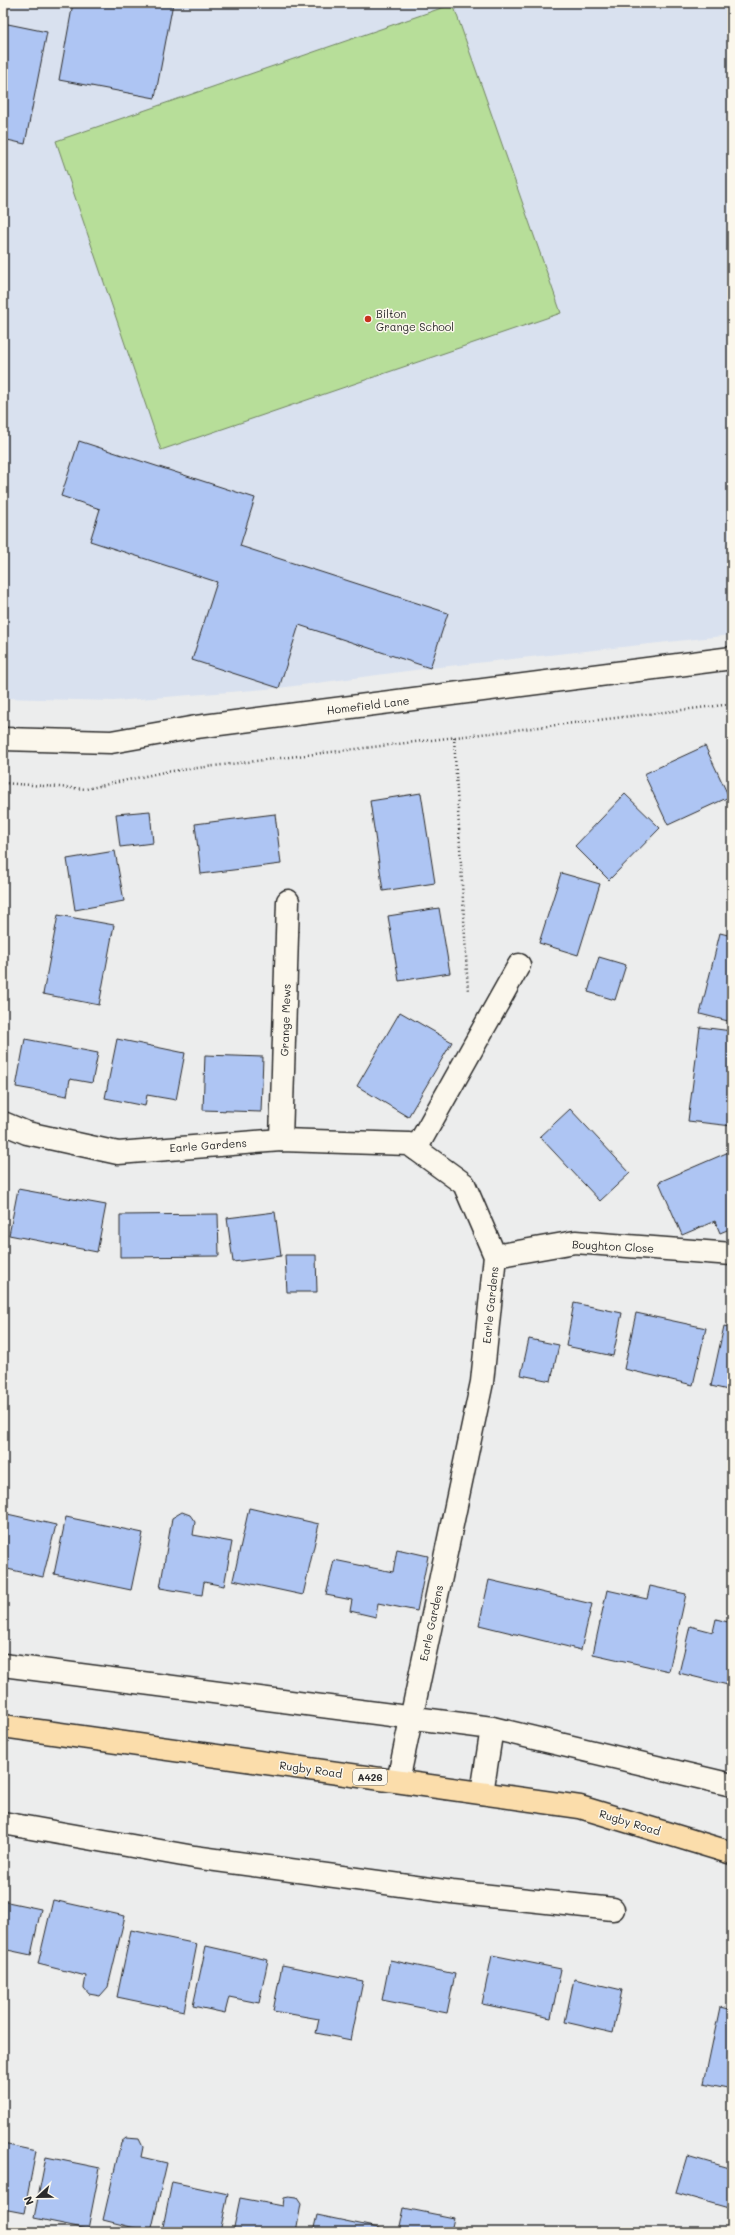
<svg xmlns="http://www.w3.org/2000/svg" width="735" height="2235" font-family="Mali,sans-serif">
  <rect width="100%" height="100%" fill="#eceded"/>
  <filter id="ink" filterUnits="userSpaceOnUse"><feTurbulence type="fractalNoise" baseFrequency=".025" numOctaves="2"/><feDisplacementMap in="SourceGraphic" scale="8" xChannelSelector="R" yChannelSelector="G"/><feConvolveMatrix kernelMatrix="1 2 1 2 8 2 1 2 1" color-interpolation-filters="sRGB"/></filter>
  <g filter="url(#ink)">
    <!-- built -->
    <polygon fill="#d9e1ef" points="3,3 732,3 732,635 430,668 279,688 114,701 3,698"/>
    <!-- green -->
    <polygon fill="#b7de99" stroke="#718462" points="453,4 561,313 161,450 56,141"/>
    <!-- building -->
    <g fill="#aec5f3" stroke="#2b2b2b">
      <polygon points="73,3 173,3 155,98 59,80"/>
      <polygon points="3,23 47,32 25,144 3,139"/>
      <polygon points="79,441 255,498 240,546 448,613 430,668 299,625 279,688 192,660 217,582 90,541 100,509 61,496"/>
      <polygon points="705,746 729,797 668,825 644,774"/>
      <polygon points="421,793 435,883 383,891 370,801"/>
      <polygon points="625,794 660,828 609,880 575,846"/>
      <polygon points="150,811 153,843 120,847 116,814"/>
      <polygon points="275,814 281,864 201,874 195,824"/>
      <polygon points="115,851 124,901 75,910 67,859"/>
      <polygon points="561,873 600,884 578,955 539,943"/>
      <polygon points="439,908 450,973 399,981 388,916"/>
      <polygon points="58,915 114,925 99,1005 43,994"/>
      <polygon points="720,933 732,936 732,1022 700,1014"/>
      <polygon points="599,957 626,965 615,1000 588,992"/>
      <polygon points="400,1012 452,1042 408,1117 357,1086"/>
      <polygon points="700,1027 732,1031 732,1126 688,1121"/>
      <polygon points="25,1039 98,1053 92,1083 70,1079 67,1096 16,1087"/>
      <polygon points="117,1039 185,1053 176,1100 147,1095 145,1106 105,1098"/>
      <polygon points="205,1055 263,1057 261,1112 203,1110"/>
      <polygon points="570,1109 630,1173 600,1201 540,1137"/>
      <polygon points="731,1151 732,1228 720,1233 715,1221 682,1235 659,1182"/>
      <polygon points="18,1189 106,1205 97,1252 9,1235"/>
      <polygon points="275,1212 281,1256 233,1262 227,1218"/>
      <polygon points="218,1214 219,1256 120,1257 120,1215"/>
      <polygon points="285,1255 316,1255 317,1292 287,1292"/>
      <polygon points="574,1303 622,1313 613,1356 566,1346"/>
      <polygon points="636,1313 706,1328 693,1385 624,1369"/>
      <polygon points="724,1326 732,1328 732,1391 711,1386"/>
      <polygon points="529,1339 559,1345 551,1381 521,1375"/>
      <polygon points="249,1508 319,1524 303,1595 233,1580"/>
      <polygon points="182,1512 190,1515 195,1522 193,1535 232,1542 224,1586 204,1582 202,1595 160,1588 172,1518"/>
      <polygon points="3,1513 56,1525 43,1577 3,1568"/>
      <polygon points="66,1517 143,1533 131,1590 54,1574"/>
      <polygon points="397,1549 428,1556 417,1611 378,1603 376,1617 350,1611 352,1600 326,1595 334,1560 393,1572"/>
      <polygon points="489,1580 592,1604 581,1650 479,1625"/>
      <polygon points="650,1586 686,1594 669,1671 593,1654 607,1590 647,1599"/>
      <polygon points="716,1619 732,1623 732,1686 679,1673 690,1626 713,1632"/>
      <polygon points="53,1900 125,1916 108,1987 100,1996 89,1994 84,1988 86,1976 38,1964"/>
      <polygon points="3,1901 41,1909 31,1955 3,1949"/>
      <polygon points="131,1930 197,1944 184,2011 117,1997"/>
      <polygon points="206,1946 268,1960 259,2003 229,1997 225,2013 193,2006"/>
      <polygon points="492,1955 561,1969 551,2018 482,2004"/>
      <polygon points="390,1960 455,1974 447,2013 382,2000"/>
      <polygon points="282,1965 363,1981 351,2040 316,2033 319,2019 273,2011"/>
      <polygon points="574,1979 622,1990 613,2033 565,2022"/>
      <polygon points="720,2007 732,2010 732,2089 704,2083"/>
      <polygon points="126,2138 139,2139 143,2147 141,2157 167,2163 151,2232 103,2220 121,2142"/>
      <polygon points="3,2144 36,2151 24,2213 3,2209"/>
      <polygon points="687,2156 732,2169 732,2209 676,2193"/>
      <polygon points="46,2157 100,2168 88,2229 34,2218"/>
      <polygon points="172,2182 228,2194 220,2232 162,2232"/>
      <polygon points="289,2197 297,2198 301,2204 296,2232 233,2232 240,2198 283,2206 284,2198"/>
      <polygon points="404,2208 454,2218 451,2231 456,2232 399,2232"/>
      <polygon points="317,2215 388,2230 388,2232 313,2232"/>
    </g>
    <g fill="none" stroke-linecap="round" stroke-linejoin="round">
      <defs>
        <g id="minor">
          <polyline points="3,739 111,742 196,727 732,658"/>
          <polyline points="3,1123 27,1133 118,1153 281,1140 409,1144 464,1184 495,1256 482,1382 398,1781"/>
          <polyline points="281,1140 288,901"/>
          <polyline points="416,1149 519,965"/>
          <polyline points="495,1256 575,1242 732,1254"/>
          <polyline points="3,1665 492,1728 732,1785"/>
          <polyline points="482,1793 492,1728"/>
          <polyline points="3,1823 194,1857 452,1892 613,1909"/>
        </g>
        <polyline id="major" points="3,1726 580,1807 732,1853"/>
      </defs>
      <!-- minor casing -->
      <use href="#minor" stroke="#2b2b2b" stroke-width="25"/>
      <!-- major casing -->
      <use href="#major" stroke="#2b2b2b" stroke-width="25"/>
      <!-- path -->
      <g stroke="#2b2b2b" stroke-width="2.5" stroke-dasharray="1 3" stroke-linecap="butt">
        <polyline points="454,737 468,992"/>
        <polyline points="3,783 86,789 164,772 732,704"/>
      </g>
      <!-- minor -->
      <use href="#minor" stroke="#fbf7ec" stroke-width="22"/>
      <!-- major -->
      <use href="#major" stroke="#fbddab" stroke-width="22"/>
    </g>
  </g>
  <!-- markers -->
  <circle fill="#c8321e" stroke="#fbf7ec" stroke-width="1.5" cx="368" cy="319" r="4"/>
  <g text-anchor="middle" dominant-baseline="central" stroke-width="3" stroke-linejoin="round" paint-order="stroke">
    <!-- shield labels -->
    <rect fill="#fbf7ec" stroke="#696865" stroke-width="1" x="353" y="1769" width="34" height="16" rx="3"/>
    <g font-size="10" font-weight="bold" fill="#2b2b2b">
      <text x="370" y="1777">A426</text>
    </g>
    <!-- poi labels -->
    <g font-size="11" fill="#2b2b2b" stroke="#fbf7ec" text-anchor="start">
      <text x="376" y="313">Bilton<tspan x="376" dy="13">Grange School</tspan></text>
    </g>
    <!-- street labels -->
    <g font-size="11" fill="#2b2b2b" stroke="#fbf7ec">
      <text transform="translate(368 705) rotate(-7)">Homefield Lane</text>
      <text transform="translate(285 1020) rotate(-88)">Grange Mews</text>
      <text transform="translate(208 1145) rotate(-4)">Earle Gardens</text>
      <text transform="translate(613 1246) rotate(3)">Boughton Close</text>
      <text transform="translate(490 1305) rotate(-84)">Earle Gardens</text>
      <text transform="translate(431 1623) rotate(-78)">Earle Gardens</text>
      <text transform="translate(311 1769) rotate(8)">Rugby Road</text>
      <text transform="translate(630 1822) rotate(17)">Rugby Road</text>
    </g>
  </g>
  <!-- margin -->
  <rect width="735" height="2235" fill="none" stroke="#fbf7ec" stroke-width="16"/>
  <rect x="8" y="8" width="719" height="2219" fill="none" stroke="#2b2b2b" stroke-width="1.5" filter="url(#ink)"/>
  <!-- north arrow -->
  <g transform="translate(38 2197) rotate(248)" stroke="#fbf7ec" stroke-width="3" paint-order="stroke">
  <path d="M0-3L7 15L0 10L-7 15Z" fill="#2b2b2b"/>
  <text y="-6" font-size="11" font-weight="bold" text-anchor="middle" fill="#2b2b2b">N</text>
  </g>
</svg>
